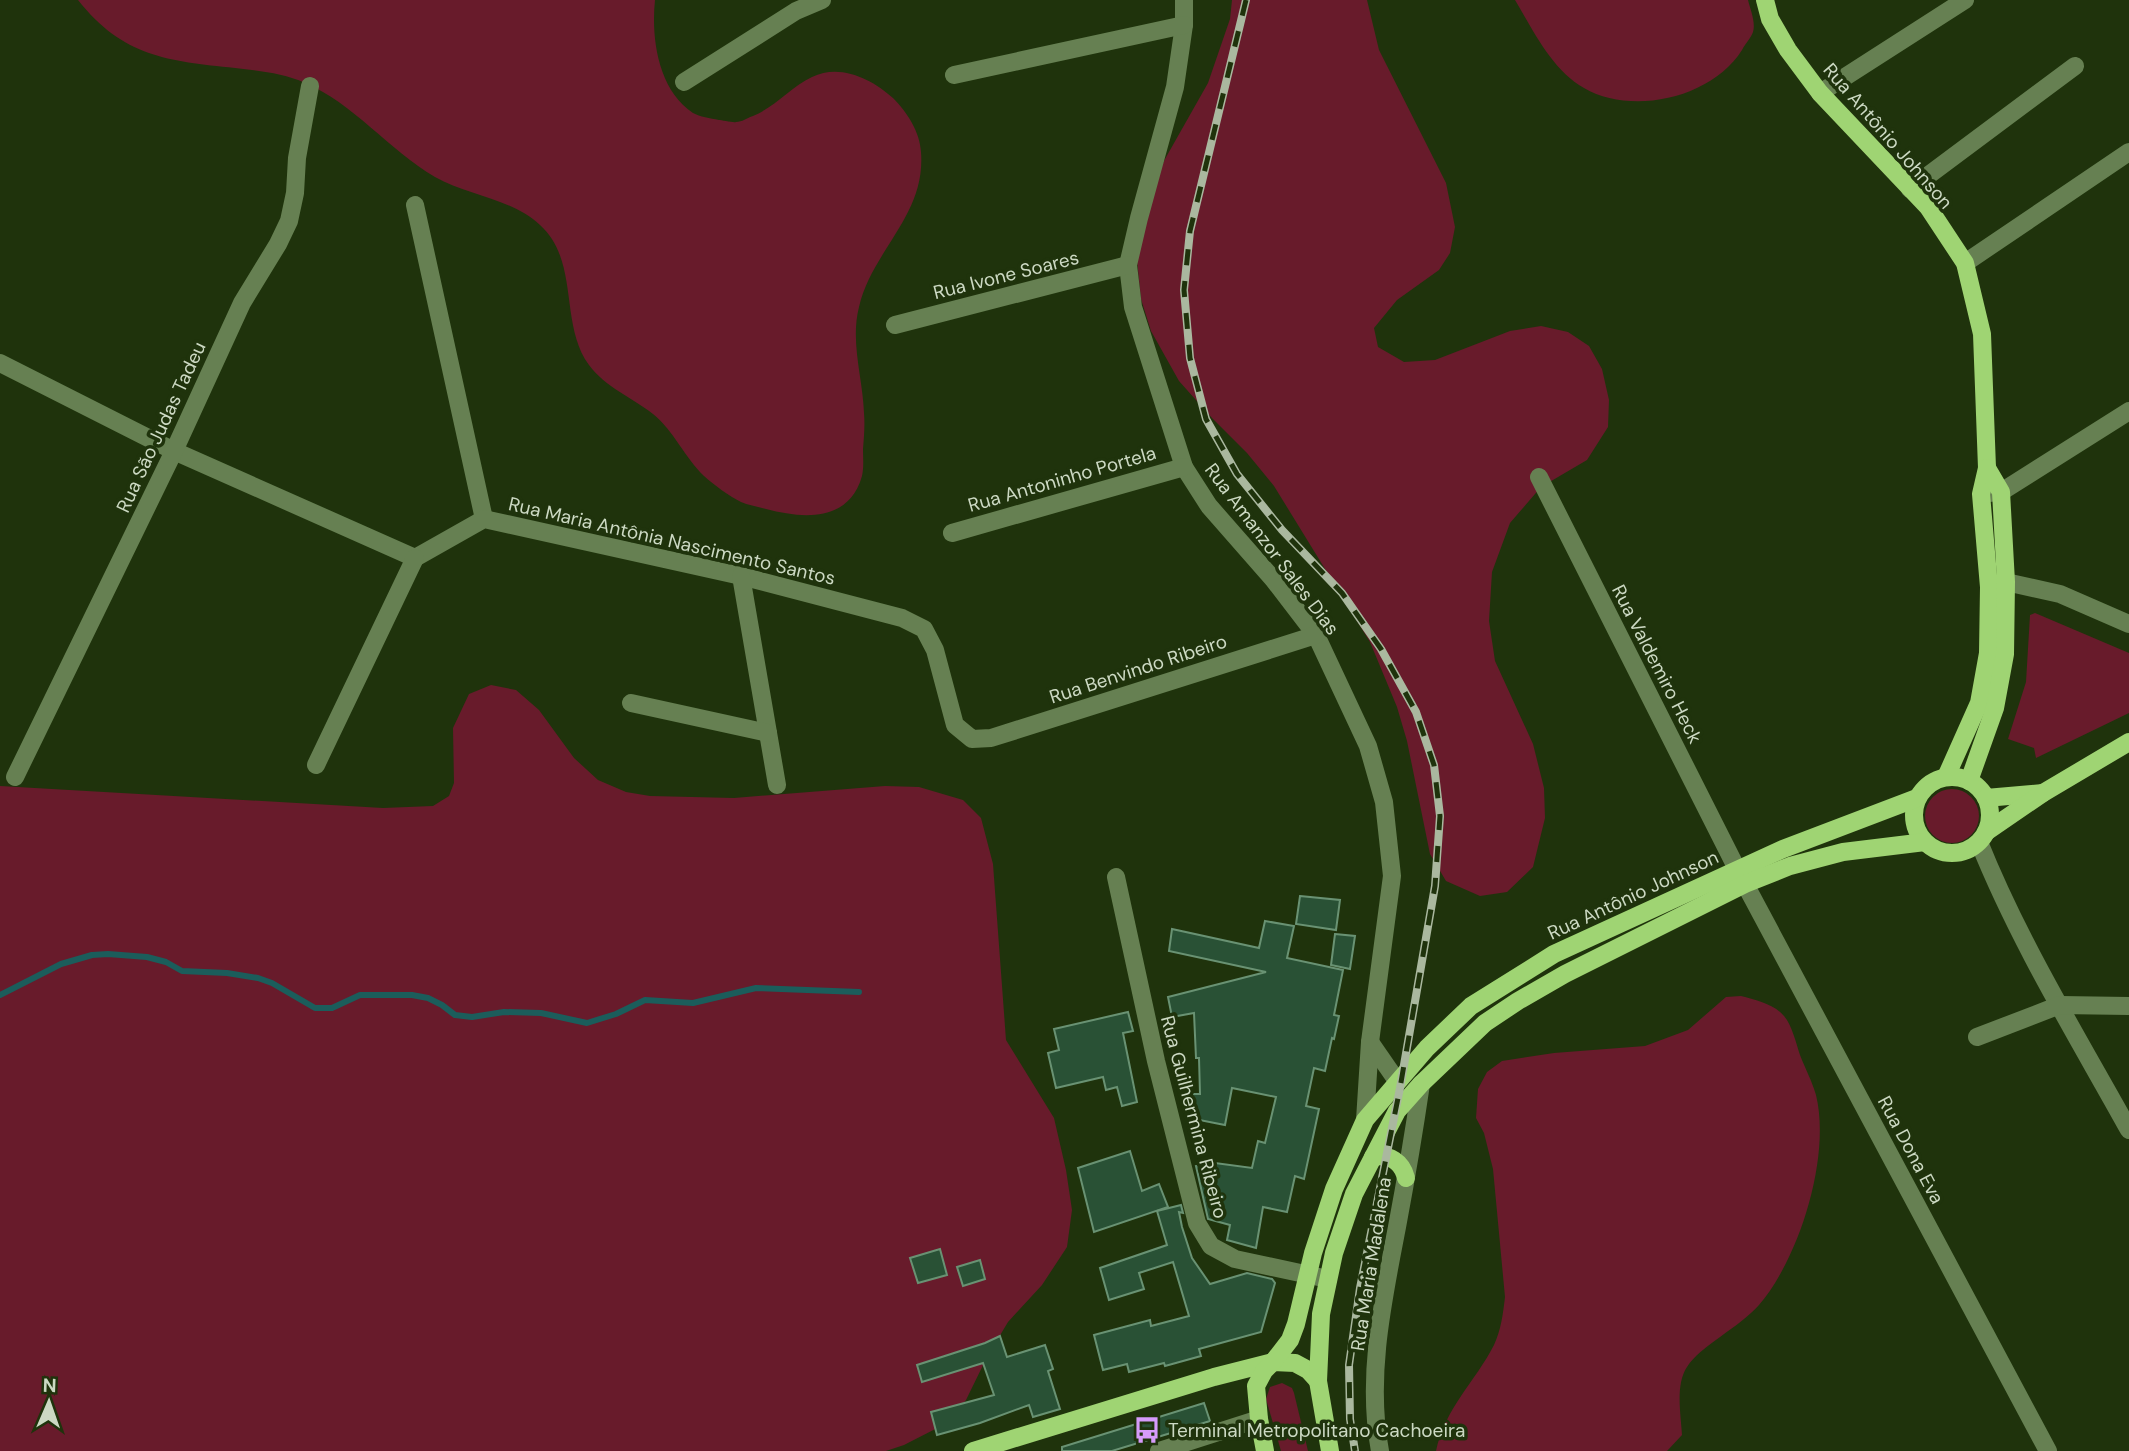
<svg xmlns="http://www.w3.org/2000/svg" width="2129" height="1451" font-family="'DM Sans',sans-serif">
  <rect width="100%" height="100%" fill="#1f330c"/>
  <!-- green -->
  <g fill="#681b2b">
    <path d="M78 0H655C651 38 658 90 693 113 700 117 710 118 719 120 721 120 734 123 736 122 742 122 747 118 753 116 775 107 791 87 812 77 840 63 872 79 893 98 907 112 920 132 921 152 926 216 872 250 859 307 850 342 863 379 864 413 865 425 864 437 863 449 863 458 864 467 862 476 849 522 804 519 766 509 758 507 748 505 741 502 729 496 714 485 704 476 685 458 674 431 653 414 633 398 605 387 589 365 559 324 580 261 540 225 511 198 468 196 435 177 389 150 353 103 305 83 283 73 259 71 235 68 168 61 123 57 78 0Z"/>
    <polygon points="1232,0 1367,0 1379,50 1446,183 1455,227 1450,253 1439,270 1397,300 1374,328 1378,347 1404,362 1435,360 1510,331 1541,326 1568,332 1589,346 1602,369 1609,400 1608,427 1587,460 1541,487 1510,523 1492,572 1489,621 1495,661 1533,744 1544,788 1545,818 1533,867 1507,892 1480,896 1446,881 1430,854 1407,741 1397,707 1370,642 1274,486 1247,453 1212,418 1179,381 1151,331 1141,299 1137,260 1143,205 1165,159 1208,83 1230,19"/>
    <path d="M1515 0H1748C1750 9 1756 22 1753 32 1751 38 1745 44 1742 50 1712 98 1632 116 1584 88 1552 70 1533 30 1515 0Z"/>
    <polygon points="2035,613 2129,653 2129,713 2036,758 2034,748 2008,739 2026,682 2030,615"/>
    <polygon points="491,685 516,690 539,710 574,758 598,780 626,792 650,796 734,798 885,786 919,787 963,800 981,818 993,864 1006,1040 1054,1118 1066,1170 1072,1210 1067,1247 1042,1285 1008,1322 987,1357 966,1400 947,1423 904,1445 886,1451 0,1451 0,786 383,808 433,806 449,796 454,783 453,728 469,694"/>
    <circle cx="1952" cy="816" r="27"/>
    <path d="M1741 996C1756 1000 1774 1004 1784 1016 1792 1025 1796 1043 1800 1055 1805 1068 1812 1081 1816 1095 1831 1156 1800 1257 1759 1305 1740 1327 1700 1346 1687 1367 1675 1385 1681 1415 1682 1435L1667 1451H1436C1445 1408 1475 1382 1494 1345 1501 1330 1503 1314 1505 1297L1493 1169 1484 1133 1476 1118 1478 1089 1487 1072 1502 1061 1554 1053 1645 1046 1688 1030 1726 997Z"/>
    <polygon points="1282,1383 1292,1388 1294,1393 1308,1451 1281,1451 1266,1399 1270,1387"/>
  </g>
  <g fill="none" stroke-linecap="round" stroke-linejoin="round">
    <!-- stream -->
    <polyline stroke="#1b5d5b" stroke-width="6" points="0,995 61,964 92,955 108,954 147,957 166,962 182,971 227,973 258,978 272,983 315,1008 332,1008 360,995 412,995 428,998 442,1005 455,1015 472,1017 504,1012 541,1013 587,1023 616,1014 645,1000 693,1003 756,988 859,992"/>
  </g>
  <!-- building -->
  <g fill="#295135" stroke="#699273" stroke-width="2">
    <polygon points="1300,896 1340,900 1336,930 1296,924"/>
    <polygon points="1265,921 1294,926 1287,958 1343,970 1334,1015 1339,1016 1334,1039 1332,1038 1325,1071 1314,1068 1306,1106 1319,1109 1304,1179 1295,1176 1287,1212 1263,1207 1256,1248 1227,1240 1230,1225 1208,1219 1196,1166 1215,1163 1252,1168 1258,1141 1265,1143 1276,1097 1232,1088 1225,1125 1189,1118 1185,1094 1200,1094 1199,1058 1196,1058 1194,1013 1172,1017 1168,997 1266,972 1169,951 1172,929 1259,948"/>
    <polygon points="1335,934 1355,936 1350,969 1331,965"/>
    <polygon points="1128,1012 1133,1031 1123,1033 1137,1102 1122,1106 1117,1087 1106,1090 1103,1077 1056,1088 1048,1053 1059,1050 1054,1029"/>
    <polygon points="1130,1151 1142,1191 1159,1184 1168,1207 1094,1232 1078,1168"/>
    <polygon points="1181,1205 1183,1213 1179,1212 1182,1227 1192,1258 1210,1284 1247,1273 1272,1279 1275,1283 1261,1332 1199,1349 1201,1356 1165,1366 1164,1363 1129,1372 1127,1364 1103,1370 1094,1335 1150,1320 1151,1326 1189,1316 1173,1262 1139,1273 1144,1289 1109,1300 1100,1268 1167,1245 1157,1211"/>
    <polygon points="940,1249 947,1275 918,1283 910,1258"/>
    <polygon points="980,1260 985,1279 963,1286 957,1267"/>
    <polygon points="1000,1336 1007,1357 1045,1345 1053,1369 1048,1371 1060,1409 1033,1417 1029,1405 980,1423 937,1435 931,1412 994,1395 983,1363 922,1382 917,1365 985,1343"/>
    <polygon points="1204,1403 1210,1421 1112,1451 1062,1451 1062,1447"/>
  </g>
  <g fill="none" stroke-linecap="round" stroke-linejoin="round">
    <!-- minor -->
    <g stroke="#668052" stroke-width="18">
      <polyline points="1184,0 1184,25 1175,87 1139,218 1128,265 1133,307 1184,467 1209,506 1273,579 1316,635 1368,746 1384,802 1392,876 1370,1042 1365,1120"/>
      <polyline points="954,75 1184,25"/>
      <polyline points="684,82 796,11 822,0"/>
      <polyline points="1820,93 1965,0"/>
      <polyline points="1910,189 2075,66"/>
      <polyline points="415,205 484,519"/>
      <polyline points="1965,263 2129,152"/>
      <polyline points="895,325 1128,265"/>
      <polyline points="0,363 174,451 415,558 484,519 741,576 902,618 924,629 935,650 955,725 972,739 991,738 1316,635"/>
      <polyline points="1539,477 1737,869 2048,1451"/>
      <polyline points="1988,493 2001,492 2129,411"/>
      <polyline points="952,533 1184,467"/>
      <polyline points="741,576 777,785"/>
      <polyline points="2006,582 2060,594 2129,624"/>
      <polyline points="631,703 768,733"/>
      <polyline points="316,765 415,558"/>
      <polyline points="15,777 174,451 242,303 278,244 289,221 295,193 297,158 310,86"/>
      <path d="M1979 842C2019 942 2077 1036 2129 1130"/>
      <polyline points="1116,877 1156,1061 1197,1223 1211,1246 1235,1259 1328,1279"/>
      <polyline points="1977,1037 2060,1005 2129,1006"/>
      <polyline points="1370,1042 1397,1081"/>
      <polyline points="1159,1451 1259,1419"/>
      <path d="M1380 1451C1366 1377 1383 1300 1397 1227 1406 1179 1414 1132 1421 1084"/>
    </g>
    <!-- major -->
    <g stroke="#9fd473" stroke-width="18">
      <polyline points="1765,0 1770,19 1788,50 1820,93 1928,207 1965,263 1982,334 1987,468 1981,494 1989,587 1988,653 1979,703 1946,777"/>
      <circle cx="1952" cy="815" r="38"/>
      <polyline points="1969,781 1995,708 2005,654 2006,582 2001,492 1987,468"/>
      <polyline points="1986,798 2043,793"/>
      <polyline points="1986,832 2043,793 2129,742"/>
      <path d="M1373 1157C1390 1154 1402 1162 1406 1178"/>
      <polyline points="973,1451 1214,1377 1273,1362 1295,1363 1308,1370 1318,1381"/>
      <polyline points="1265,1451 1259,1419 1256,1386 1264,1371 1273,1362 1290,1340 1296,1324 1313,1253 1334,1189 1365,1120 1427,1048 1471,1006 1554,954 1783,849 1917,798"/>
      <polyline points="1330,1451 1318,1381 1321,1314 1334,1253 1354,1194 1397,1111 1421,1084 1485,1023 1518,1001 1565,974 1745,884 1790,866 1843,852 1925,842"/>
    </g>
    <defs>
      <polyline id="rail" points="1246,0 1190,231 1184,290 1190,358 1206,419 1237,474 1282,530 1342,593 1381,649 1416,712 1434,765 1440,816 1435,886 1400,1088 1360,1288 1349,1365 1350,1419 1355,1451"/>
    </defs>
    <!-- rail casing -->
    <use href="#rail" stroke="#aab89f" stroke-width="8"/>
    <!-- rail -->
    <use href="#rail" stroke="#1f330c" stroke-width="5" stroke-dasharray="16" stroke-linecap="butt"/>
  </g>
  <!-- icons -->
  <defs>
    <symbol id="bus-bare" viewBox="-9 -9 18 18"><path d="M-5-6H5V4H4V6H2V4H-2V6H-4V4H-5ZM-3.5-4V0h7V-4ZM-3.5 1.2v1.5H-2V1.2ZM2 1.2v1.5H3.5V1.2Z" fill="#d69bfa" stroke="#1f330c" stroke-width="2.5" paint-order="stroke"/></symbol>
  </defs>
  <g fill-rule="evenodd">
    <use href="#bus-bare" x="1128" y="1411" width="38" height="38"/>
  </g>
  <g text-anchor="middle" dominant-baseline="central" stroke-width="7" stroke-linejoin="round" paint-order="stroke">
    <!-- street labels -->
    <g font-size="19" fill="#ccd9c3" stroke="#1f330c">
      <text transform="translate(1888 136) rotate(49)">Rua Antônio Johnson</text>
      <text transform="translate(1006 275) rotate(-14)">Rua Ivone Soares</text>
      <text transform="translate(161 427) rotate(-65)">Rua São Judas Tadeu</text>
      <text transform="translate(1062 479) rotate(-16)">Rua Antoninho Portela</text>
      <text transform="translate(672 541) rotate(13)">Rua Maria Antônia Nascimento Santos</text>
      <text transform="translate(1272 549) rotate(53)">Rua Amanzor Sales Dias</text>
      <text transform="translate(1657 664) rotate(63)">Rua Valdemiro Heck</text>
      <text transform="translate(1138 669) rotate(-18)">Rua Benvindo Ribeiro</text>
      <text transform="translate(1633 895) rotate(-25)">Rua Antônio Johnson</text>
      <text transform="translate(1194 1117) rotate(75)">Rua Guilhermina Ribeiro</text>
      <text transform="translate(1911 1150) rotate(62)">Rua Dona Eva</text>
      <text transform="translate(1371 1264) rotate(-81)">Rua Maria Madalena</text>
    </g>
    <!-- poi labels -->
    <g font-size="19" fill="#ccd9c3" stroke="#1f330c" text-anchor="start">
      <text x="1168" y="1430">Terminal Metropolitano Cachoeira</text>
    </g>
  </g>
  <!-- north arrow -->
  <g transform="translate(49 1402) rotate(2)" stroke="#1f330c" stroke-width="5" paint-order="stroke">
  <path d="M0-5L12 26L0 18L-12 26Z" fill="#ccd9c3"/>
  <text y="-10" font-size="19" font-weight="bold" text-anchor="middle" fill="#ccd9c3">N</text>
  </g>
</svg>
